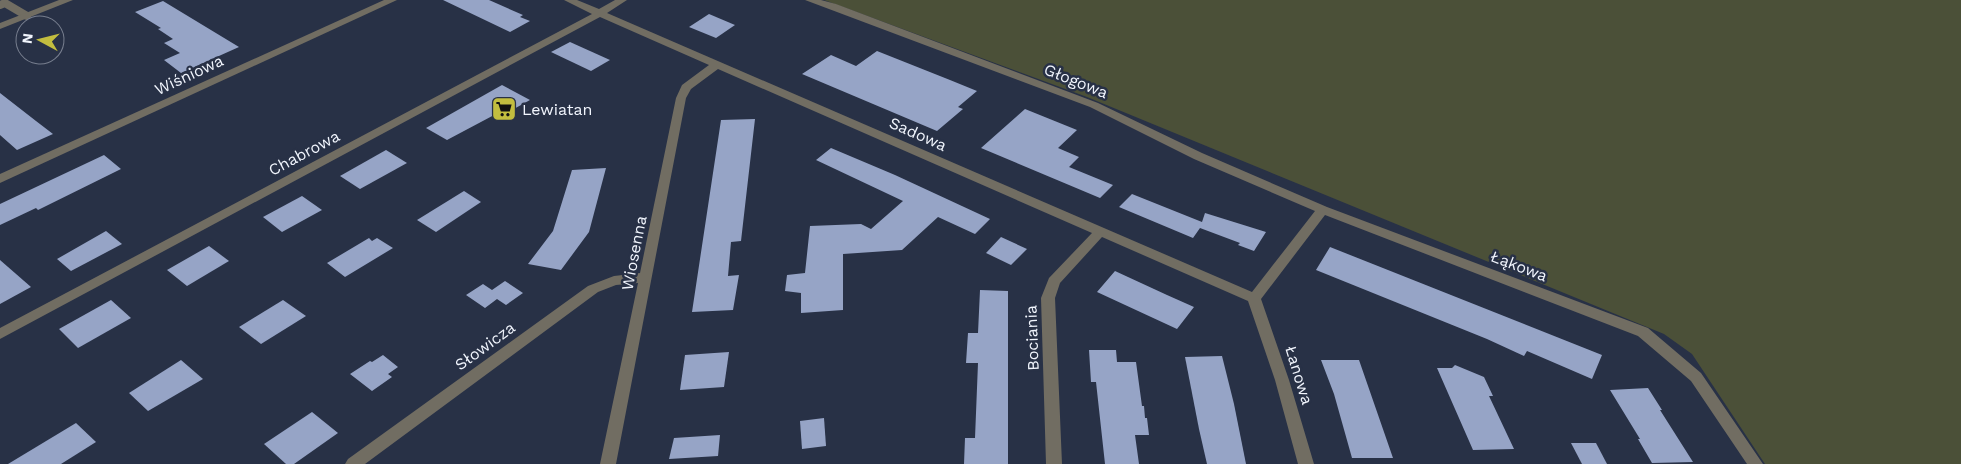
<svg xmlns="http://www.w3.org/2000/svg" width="1961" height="464" font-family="'Work Sans',sans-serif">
  <rect width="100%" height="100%" fill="#283146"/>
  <!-- green -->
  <polygon fill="#4b5038" points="824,0 1961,0 1961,464 1765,464 1692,354 1664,334 1087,97"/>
  <!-- building -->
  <g fill="#96a4c6">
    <polygon points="443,0 489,0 523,15 520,17 530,21 510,32"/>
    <polygon points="163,1 239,47 181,73 164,60 180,53 164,43 173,39 158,29 161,28 135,12"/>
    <polygon points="709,14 735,25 716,38 689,27"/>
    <polygon points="570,42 610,60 591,71 551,52"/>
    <polygon points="877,51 950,80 977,91 958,107 963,109 937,131 802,74 831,55 856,66"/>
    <polygon points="502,85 530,100 501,116 496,114 447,140 426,128"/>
    <polygon points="0,93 36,121 53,134 17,150 0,135"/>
    <polygon points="1025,109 1077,130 1058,148 1079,157 1069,167 1113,185 1100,198 981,148"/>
    <polygon points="755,119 741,241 731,242 728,276 739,275 733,310 692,312 721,120"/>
    <polygon points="831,148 895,175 990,219 975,234 938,217 902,250 843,254 843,310 801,313 801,293 785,291 787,275 805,273 810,226 861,224 871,229 903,201 816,160"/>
    <polygon points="386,150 407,163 360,189 340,176"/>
    <polygon points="104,155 121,169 38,210 36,208 0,225 0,204"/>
    <polygon points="606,168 589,232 561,270 528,264 553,231 572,170"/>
    <polygon points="464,191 481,202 436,232 417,220"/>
    <polygon points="1132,194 1202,222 1205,213 1266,232 1254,251 1238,245 1240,243 1200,228 1193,238 1119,207"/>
    <polygon points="302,196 322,210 282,232 263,217"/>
    <polygon points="106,231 122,244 71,271 57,259"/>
    <polygon points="1001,237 1027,249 1011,265 986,253"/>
    <polygon points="369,238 372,241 377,238 393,248 345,277 327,263"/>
    <polygon points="209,246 229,261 187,286 167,270"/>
    <polygon points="1330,247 1602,355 1592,379 1527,351 1524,356 1487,339 1316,270"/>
    <polygon points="0,260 31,287 0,304"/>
    <polygon points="1115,271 1167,295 1194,307 1177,329 1097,292"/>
    <polygon points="505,281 523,293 506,305 497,299 485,308 466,295 483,284 492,290"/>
    <polygon points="980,290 1008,291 1008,464 964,464 965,438 975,438 978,363 966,363 968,333 978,333"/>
    <polygon points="111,300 131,318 78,348 59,329"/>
    <polygon points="283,300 306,316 261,344 239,327"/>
    <polygon points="1089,350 1116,350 1117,362 1136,362 1142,406 1144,406 1145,418 1147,418 1149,435 1135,435 1139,464 1105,464 1096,382 1091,382"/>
    <polygon points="729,352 724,387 680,390 685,355"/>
    <polygon points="383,355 398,367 388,374 392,377 372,391 350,374 370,361 372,362"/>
    <polygon points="1222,356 1234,404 1246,464 1207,464 1199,429 1185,357"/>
    <polygon points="181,360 203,379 148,411 129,393"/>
    <polygon points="1321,360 1359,360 1393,458 1352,458 1334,394"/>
    <polygon points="1455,365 1484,377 1493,396 1489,396 1514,449 1473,450 1437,368 1452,368"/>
    <polygon points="1648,388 1662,410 1660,410 1693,462 1652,463 1638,439 1640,439 1610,390"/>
    <polygon points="312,412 338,433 294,464 286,464 264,444"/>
    <polygon points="824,418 826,446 802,449 800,421"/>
    <polygon points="76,423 96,442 61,464 8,464"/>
    <polygon points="720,435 718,456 669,459 674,438"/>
    <polygon points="1571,443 1596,443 1607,464 1582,464"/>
  </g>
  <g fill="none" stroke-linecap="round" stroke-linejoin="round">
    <!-- service -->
    <polyline stroke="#716d62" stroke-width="8" points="0,5 5,3 27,16"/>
    <!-- minor -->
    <g fill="#716d62" fill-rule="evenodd">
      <polygon points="384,0 397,0 0,183 0,174"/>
      <polygon points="564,0 577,0 599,9 615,0 627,0 607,13 1252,292 1315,211 1194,159 1090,107 805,0 821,0 836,4 1098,103 1202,153 1327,207 1648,328 1701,373 1763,464 1747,464 1691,381 1638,336 1325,215 1261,299 1289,380 1314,464 1298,464 1275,380 1248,301 1102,237 1060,283 1055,298 1062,464 1046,464 1041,298 1049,278 1092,233 718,69 691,89 686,98 616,464 600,464 638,283 616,285 598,292 365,464 345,464 348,459 588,286 614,276 640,273 676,98 682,85 709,65 600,17 0,339 0,328 592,14"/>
    </g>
    <!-- tertiary -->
    <polygon fill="#716d62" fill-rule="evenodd" points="59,0 73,0 0,29 0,23"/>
  </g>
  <!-- icons -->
  <defs>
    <symbol id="supermarket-square" viewBox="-11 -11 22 22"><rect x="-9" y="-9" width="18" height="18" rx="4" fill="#c2bd3f" stroke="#283146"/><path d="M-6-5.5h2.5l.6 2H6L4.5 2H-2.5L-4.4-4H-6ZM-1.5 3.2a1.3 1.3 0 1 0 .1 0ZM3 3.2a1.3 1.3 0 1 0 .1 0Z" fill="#111"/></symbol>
  </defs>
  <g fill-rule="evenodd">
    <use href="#supermarket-square" x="490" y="95" width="28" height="28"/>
  </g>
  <g text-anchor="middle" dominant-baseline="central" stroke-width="5" stroke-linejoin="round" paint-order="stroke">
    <!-- street labels -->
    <g font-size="16" fill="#f1f5fd" stroke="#283146">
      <text transform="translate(189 75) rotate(-25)">Wiśniowa</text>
      <text transform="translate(1076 81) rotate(22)">Głogowa</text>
      <text transform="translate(918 134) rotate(24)">Sadowa</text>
      <text transform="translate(304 153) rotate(-28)">Chabrowa</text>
      <text transform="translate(634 253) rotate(-79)">Wiosenna</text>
      <text transform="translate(1519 266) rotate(21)">Łąkowa</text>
      <text transform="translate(1032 338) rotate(-92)">Bociania</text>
      <text transform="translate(485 346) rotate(-36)">Słowicza</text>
      <text transform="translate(1299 375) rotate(73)">Łanowa</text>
    </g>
    <!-- poi labels -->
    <g font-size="16" fill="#f1f5fd" stroke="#283146" text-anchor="start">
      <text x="522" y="109">Lewiatan</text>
    </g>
  </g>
  <!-- north arrow -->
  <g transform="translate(40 40) rotate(277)"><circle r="24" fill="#283146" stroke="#787f8f"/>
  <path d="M0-4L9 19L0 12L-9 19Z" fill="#c2bd3f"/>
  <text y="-8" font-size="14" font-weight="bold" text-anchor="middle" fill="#f1f5fd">N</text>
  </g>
</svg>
